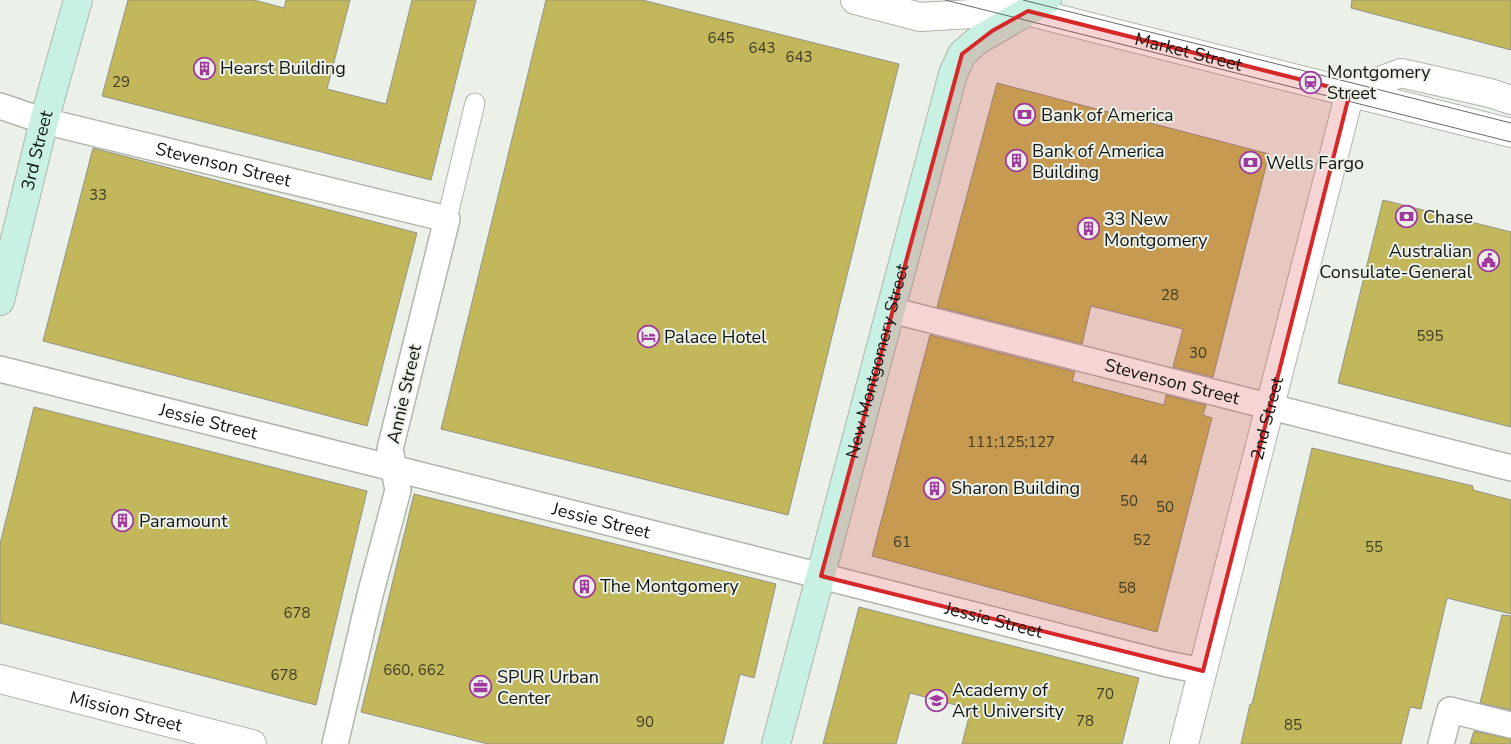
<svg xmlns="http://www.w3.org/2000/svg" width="1511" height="744" font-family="'Nunito Sans',sans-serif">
  <rect width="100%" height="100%" fill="#ebf1e8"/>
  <!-- building -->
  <g fill="#c3b75c" stroke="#929187">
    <polygon points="128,0 254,0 284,8 286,0 350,0 327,89 386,104 412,0 476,0 431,180 102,96"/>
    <polygon points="546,0 642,0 899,64 788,515 441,429"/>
    <polygon points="1352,0 1511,0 1511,50 1351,8"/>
    <polygon points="997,83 1269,154 1213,377 1173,367 1183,329 1091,306 1082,344 937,307"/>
    <polygon points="93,148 417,233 367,426 43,341"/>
    <polygon points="1383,200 1511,232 1511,427 1338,383"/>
    <polygon points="930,335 1075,372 1072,381 1164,405 1166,395 1206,405 1203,415 1212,418 1157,632 872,556"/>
    <polygon points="34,407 367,491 316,705 0,623 0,544"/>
    <polygon points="1312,448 1473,486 1473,490 1511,500 1511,614 1447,598 1421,709 1410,707 1401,744 1241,744 1250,704 1252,704"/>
    <polygon points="414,494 776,584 754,678 740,674 723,744 488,744 361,712"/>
    <polygon points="859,607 1139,678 1122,744 962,744 971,709 910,693 896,744 823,744"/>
    <polygon points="1502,615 1511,616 1511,710 1480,703"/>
    <polygon points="1474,731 1511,739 1511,744 1470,744"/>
  </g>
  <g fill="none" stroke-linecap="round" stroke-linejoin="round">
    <defs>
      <polyline id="pedestrian" points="447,219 475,103"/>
      <g id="minor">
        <path id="s1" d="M0 106 44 121 447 219 390 449 398 490 370 595 335 744"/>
        <path id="s2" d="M891 310 1511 468"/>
        <path id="s3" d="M0 369 821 576 1167 664 1203 671"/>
        <polyline points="1441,744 1450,710 1511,725"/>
      </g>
      <g id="tertiary">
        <polyline points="855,0 920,17 1006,12"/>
        <path id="s4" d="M983 0 1511 133"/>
        <polyline points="1350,92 1401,73 1490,93 1511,100"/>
        <path id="s5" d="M0 679 252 744"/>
        <path id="s6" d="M1184 744 1350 92"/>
      </g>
      <g id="secondary">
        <path id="s7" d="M0 301 44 121 78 0"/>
        <path id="s8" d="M776 744 953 74 962 54 978 40 1047 0"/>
      </g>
    </defs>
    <!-- pedestrian casing -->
    <use href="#pedestrian" stroke="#afb5ac" stroke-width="21"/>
    <!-- minor casing -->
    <use href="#minor" stroke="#afb5ac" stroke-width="28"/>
    <!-- tertiary casing -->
    <use href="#tertiary" stroke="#afb5ac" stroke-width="30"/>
    <!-- secondary casing -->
    <use href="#secondary" stroke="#afb5ac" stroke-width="30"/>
    <!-- pedestrian -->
    <use href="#pedestrian" stroke="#fff" stroke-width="19"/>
    <!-- minor -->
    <use href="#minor" stroke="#fff" stroke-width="25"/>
    <!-- tertiary -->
    <use href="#tertiary" stroke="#fff" stroke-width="28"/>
    <!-- secondary -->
    <use href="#secondary" stroke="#c8f1e4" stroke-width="28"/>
    <!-- tram -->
    <g stroke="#676a65" stroke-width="1">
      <polyline points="945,0 1511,142"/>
      <polyline points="1023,0 1511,123"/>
    </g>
  </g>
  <!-- marked area -->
  <path fill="#d62828" fill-opacity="0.2" stroke="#d62828" stroke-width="4" stroke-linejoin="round" d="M1028 11 1350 92 1203 671 821 576 962 54 992 31Z"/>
  <!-- icons -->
  <defs>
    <symbol id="building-ring" viewBox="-11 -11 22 22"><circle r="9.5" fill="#ebf1e8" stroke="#a13a9e" stroke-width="1.5"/><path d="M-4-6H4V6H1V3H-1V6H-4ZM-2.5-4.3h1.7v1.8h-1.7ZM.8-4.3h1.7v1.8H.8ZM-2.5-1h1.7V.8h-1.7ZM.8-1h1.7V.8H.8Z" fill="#a13a9e"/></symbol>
    <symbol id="station-ring" viewBox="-11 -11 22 22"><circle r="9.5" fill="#ebf1e8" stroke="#a13a9e" stroke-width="1.5"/><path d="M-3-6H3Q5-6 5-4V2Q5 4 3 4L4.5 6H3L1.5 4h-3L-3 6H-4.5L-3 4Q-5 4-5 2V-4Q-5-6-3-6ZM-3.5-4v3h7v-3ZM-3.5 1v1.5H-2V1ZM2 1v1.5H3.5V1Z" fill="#a13a9e"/></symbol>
    <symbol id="bank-ring" viewBox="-11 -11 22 22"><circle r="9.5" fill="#ebf1e8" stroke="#a13a9e" stroke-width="1.5"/><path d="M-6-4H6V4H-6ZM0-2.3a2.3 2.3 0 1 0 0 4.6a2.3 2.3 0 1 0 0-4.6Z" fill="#a13a9e"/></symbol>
    <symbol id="civic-ring" viewBox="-11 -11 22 22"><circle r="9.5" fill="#ebf1e8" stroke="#a13a9e" stroke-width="1.5"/><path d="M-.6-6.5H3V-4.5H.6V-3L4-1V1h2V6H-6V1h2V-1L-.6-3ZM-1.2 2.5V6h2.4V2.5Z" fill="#a13a9e"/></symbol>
    <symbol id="hotel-ring" viewBox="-11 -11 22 22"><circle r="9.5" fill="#ebf1e8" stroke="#a13a9e" stroke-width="1.5"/><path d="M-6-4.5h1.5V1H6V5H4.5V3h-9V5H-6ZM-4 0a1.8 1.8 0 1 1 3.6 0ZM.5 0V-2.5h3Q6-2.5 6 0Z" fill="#a13a9e"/></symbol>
    <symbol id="office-ring" viewBox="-11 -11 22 22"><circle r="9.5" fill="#ebf1e8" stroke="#a13a9e" stroke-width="1.5"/><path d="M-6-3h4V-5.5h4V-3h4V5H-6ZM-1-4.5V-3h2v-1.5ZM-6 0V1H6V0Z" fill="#a13a9e"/></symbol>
    <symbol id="university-ring" viewBox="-11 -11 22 22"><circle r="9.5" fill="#ebf1e8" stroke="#a13a9e" stroke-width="1.5"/><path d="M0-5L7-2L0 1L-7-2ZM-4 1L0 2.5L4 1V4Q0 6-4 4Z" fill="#a13a9e"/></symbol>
  </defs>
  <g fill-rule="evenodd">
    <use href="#building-ring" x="192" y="56" width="25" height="25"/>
    <use href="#station-ring" x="1298" y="70" width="25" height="25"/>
    <use href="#bank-ring" x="1012" y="102" width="25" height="25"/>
    <use href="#building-ring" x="1004" y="148" width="25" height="25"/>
    <use href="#bank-ring" x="1238" y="150" width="25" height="25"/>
    <use href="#bank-ring" x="1394" y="204" width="25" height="25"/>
    <use href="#building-ring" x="1076" y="216" width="25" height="25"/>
    <use href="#civic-ring" x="1476" y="248" width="25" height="25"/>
    <use href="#hotel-ring" x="636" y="324" width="25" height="25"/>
    <use href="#building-ring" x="922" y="476" width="25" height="25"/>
    <use href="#building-ring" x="110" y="508" width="25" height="25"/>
    <use href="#building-ring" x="572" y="574" width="25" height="25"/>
    <use href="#office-ring" x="468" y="674" width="25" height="25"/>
    <use href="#university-ring" x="924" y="688" width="25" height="25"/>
  </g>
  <g text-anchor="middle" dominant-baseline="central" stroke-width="4" stroke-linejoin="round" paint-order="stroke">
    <!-- number labels -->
    <g font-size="15" fill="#3f3e24">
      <text x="721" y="38">645</text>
      <text x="762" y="48">643</text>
      <text x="799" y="57">643</text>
      <text x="121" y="82">29</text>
      <text x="98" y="195">33</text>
      <text x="1170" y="295">28</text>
      <text x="1430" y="336">595</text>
      <text x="1198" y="353">30</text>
      <text x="1011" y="442">111;125;127</text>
      <text x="1139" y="460">44</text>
      <text x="1129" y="501">50</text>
      <text x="1165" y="507">50</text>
      <text x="1142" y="540">52</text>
      <text x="902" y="542">61</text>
      <text x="1374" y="547">55</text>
      <text x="1127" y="588">58</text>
      <text x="297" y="613">678</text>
      <text x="414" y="670">660, 662</text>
      <text x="284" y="675">678</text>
      <text x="1105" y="694">70</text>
      <text x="1085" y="721">78</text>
      <text x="645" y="722">90</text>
      <text x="1293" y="725">85</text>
    </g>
    <!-- street labels -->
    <g font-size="18" fill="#131512" stroke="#ebf1e8">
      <text stroke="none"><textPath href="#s4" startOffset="212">Market Street</textPath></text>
      <text stroke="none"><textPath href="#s7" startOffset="155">3rd Street</textPath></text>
      <text stroke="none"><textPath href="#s1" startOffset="231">Stevenson Street</textPath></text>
      <text stroke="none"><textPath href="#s8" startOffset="396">New Montgomery Street</textPath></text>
      <text stroke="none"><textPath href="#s2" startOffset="290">Stevenson Street</textPath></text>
      <text transform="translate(404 394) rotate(-77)">Annie Street</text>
      <text stroke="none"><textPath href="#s6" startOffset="336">2nd Street</textPath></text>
      <text stroke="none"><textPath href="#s3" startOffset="215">Jessie Street</textPath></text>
      <text stroke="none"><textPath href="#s3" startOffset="620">Jessie Street</textPath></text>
      <text stroke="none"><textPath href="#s3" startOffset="1025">Jessie Street</textPath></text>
      <text stroke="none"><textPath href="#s5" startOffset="130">Mission Street</textPath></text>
    </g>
    <!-- poi labels -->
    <g font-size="18" fill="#131512" stroke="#ebf1e8" text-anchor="start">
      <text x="220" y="68">Hearst Building</text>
      <text x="1327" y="72">Montgomery<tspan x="1327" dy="21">Street</tspan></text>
      <text x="1041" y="115">Bank of America</text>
      <text x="1032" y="151">Bank of America<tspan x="1032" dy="21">Building</tspan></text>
      <text x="1266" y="163">Wells Fargo</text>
      <text x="1423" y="217">Chase</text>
      <text x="1104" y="219">33 New<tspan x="1104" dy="21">Montgomery</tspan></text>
      <text x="1472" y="251" text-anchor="end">Australian<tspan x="1472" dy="21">Consulate-General</tspan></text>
      <text x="664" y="337">Palace Hotel</text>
      <text x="951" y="488">Sharon Building</text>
      <text x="139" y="521">Paramount</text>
      <text x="600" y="586">The Montgomery</text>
      <text x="497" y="677">SPUR Urban<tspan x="497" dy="21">Center</tspan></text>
      <text x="952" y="690">Academy of<tspan x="952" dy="21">Art University</tspan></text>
    </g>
  </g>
</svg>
